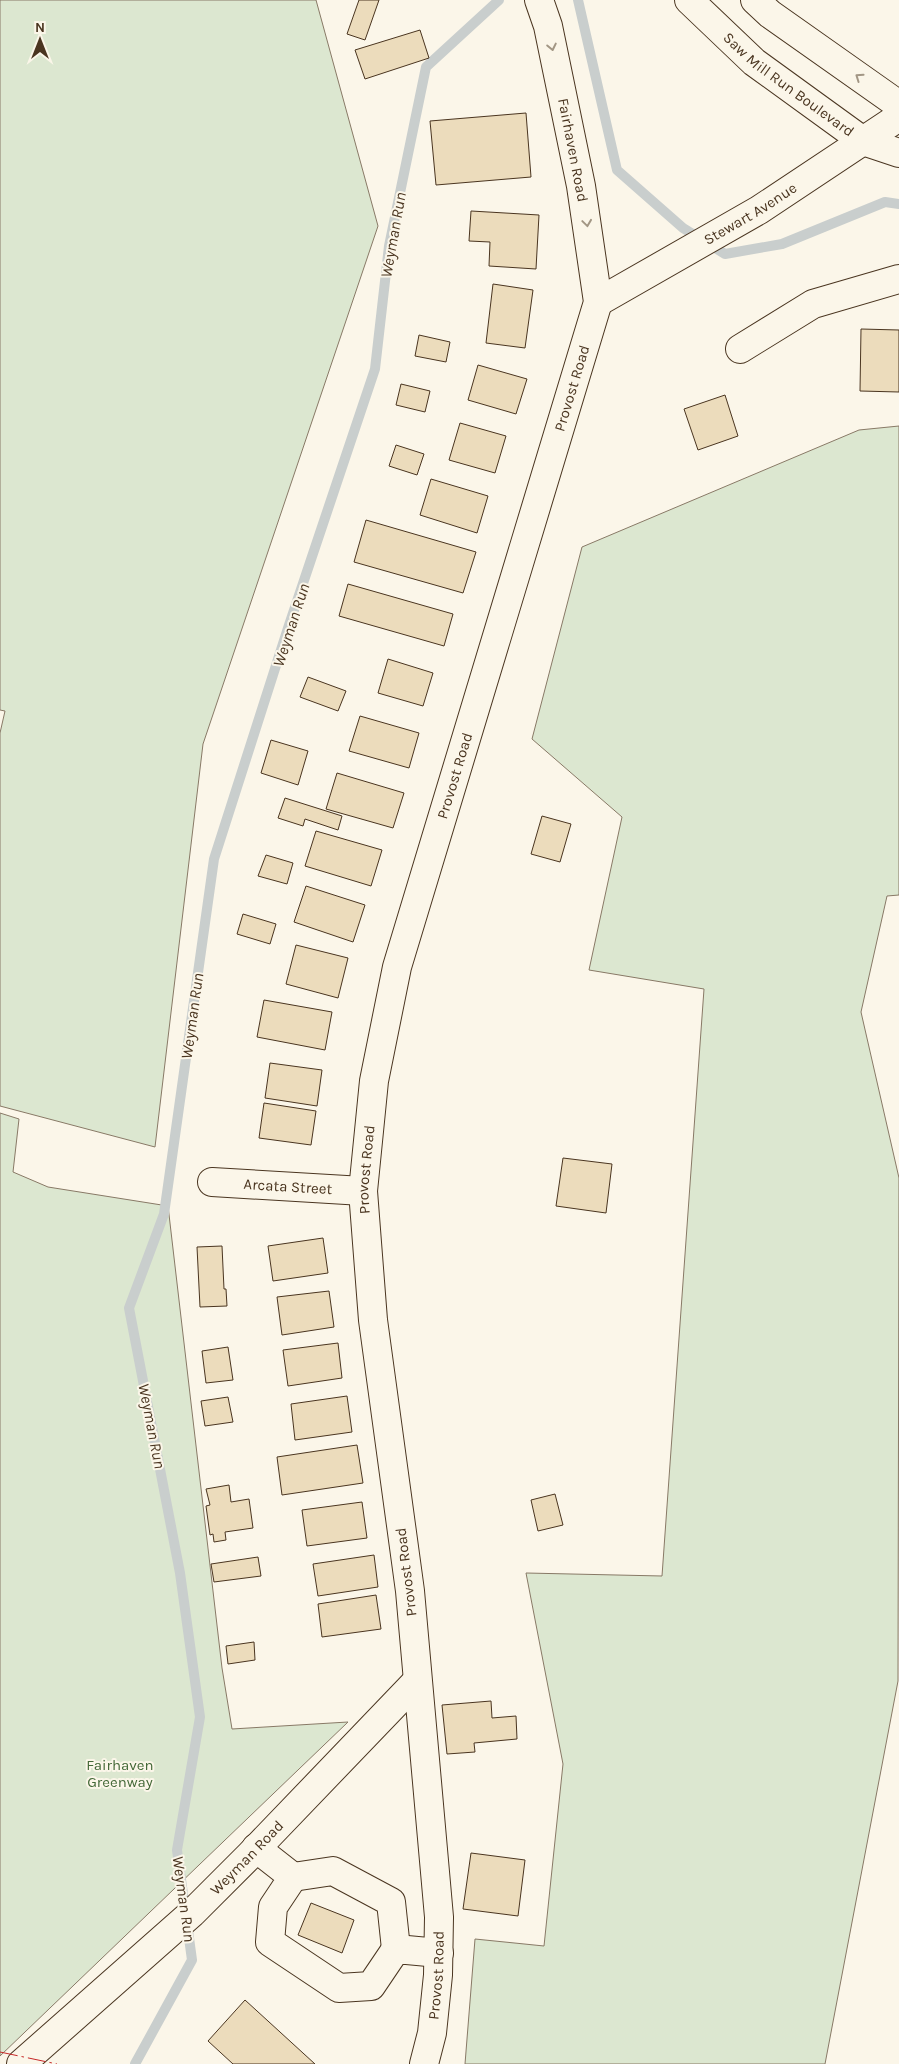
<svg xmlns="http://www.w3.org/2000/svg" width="899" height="2064" font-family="Karla,sans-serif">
  <rect width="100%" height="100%" fill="#fbf6e9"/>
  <!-- green -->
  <g fill="#dce7d0" stroke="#887966">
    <polygon points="0,0 316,0 378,226 203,744 155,1147 0,1106 0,733 5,711 0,710"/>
    <polygon points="899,426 899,895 887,896 861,1012 899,1178 898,1681 825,2064 465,2064 475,1939 544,1946 563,1764 526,1573 662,1576 704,989 589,970 622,817 532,739 582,547 859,430"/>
    <polygon points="0,1113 19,1119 13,1172 48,1187 168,1206 222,1668 232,1729 348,1722 0,2056"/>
  </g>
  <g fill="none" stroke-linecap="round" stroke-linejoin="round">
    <!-- stream -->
    <g stroke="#c9cecd" stroke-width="10">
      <polyline points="578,0 617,170 683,228 725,254 782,244 885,202 899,204"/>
      <polyline points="135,2064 192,1960 177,1850 200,1717 180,1573 129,1308 164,1214 214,859 288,628 375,369 389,246 426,67 499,0"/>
    </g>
  </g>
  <!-- building -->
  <g fill="#ecdcbc" stroke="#4a3520">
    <polygon points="359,0 379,0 365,40 347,34"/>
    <polygon points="420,30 429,58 365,79 355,50"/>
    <polygon points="526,113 531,177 436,185 430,121"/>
    <polygon points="471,211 539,215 536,269 489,266 490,242 469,241"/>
    <polygon points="493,284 533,290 525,348 486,343"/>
    <polygon points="861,329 899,330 899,392 860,391"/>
    <polygon points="419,335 450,342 446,362 415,356"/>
    <polygon points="478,365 527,379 516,414 468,400"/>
    <polygon points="401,384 430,391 425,412 396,405"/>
    <polygon points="725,395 738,436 698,450 684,409"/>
    <polygon points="460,423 506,436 495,473 449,460"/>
    <polygon points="396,445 424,454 417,475 389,466"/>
    <polygon points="431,479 488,496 477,533 420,515"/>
    <polygon points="366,520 476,552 463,593 354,562"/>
    <polygon points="348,584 453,614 444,646 339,616"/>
    <polygon points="388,659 433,673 423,706 378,693"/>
    <polygon points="308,677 346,691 338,711 300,697"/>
    <polygon points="360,716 419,733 409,768 349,751"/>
    <polygon points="271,740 308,751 298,785 261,773"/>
    <polygon points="337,773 404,793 393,828 326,809"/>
    <polygon points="285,798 342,816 338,830 305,819 303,826 278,818"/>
    <polygon points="542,816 571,824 560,862 531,854"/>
    <polygon points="316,831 382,850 371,886 305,866"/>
    <polygon points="266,855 293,863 287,884 258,876"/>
    <polygon points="306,886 365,905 353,942 294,922"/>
    <polygon points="243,914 276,924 270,944 237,934"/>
    <polygon points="296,945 348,958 338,998 286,984"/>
    <polygon points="264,1000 332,1012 325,1050 257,1037"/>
    <polygon points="270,1063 322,1070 317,1106 265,1098"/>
    <polygon points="264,1103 316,1111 311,1145 259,1138"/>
    <polygon points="563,1158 612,1164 606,1213 556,1206"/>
    <polygon points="323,1238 328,1273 273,1281 268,1246"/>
    <polygon points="222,1246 224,1289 226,1289 227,1306 200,1307 197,1247"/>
    <polygon points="329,1291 334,1327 282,1335 277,1297"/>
    <polygon points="338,1343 342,1378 288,1386 283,1350"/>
    <polygon points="228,1347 233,1380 206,1383 202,1351"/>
    <polygon points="347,1396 352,1432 295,1440 291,1404"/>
    <polygon points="228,1397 233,1422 205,1426 201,1401"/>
    <polygon points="357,1445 363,1483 282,1495 277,1457"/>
    <polygon points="229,1485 231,1502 249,1499 253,1528 225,1532 226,1540 214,1542 213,1534 210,1535 206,1506 210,1505 206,1489"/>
    <polygon points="555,1494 563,1525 538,1531 531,1500"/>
    <polygon points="362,1502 367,1538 307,1546 302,1510"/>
    <polygon points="374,1555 378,1587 318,1596 313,1564"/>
    <polygon points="258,1557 261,1576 214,1582 211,1564"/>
    <polygon points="376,1595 381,1629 322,1637 318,1604"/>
    <polygon points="254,1642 255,1660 228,1664 226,1646"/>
    <polygon points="491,1701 492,1718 516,1716 517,1739 474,1743 475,1752 447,1754 442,1705"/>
    <polygon points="471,1853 525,1860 518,1916 463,1909"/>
    <polygon points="311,1903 354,1920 342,1953 298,1935"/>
    <polygon points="245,2000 315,2064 233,2064 208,2041"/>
  </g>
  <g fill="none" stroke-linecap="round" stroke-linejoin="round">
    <defs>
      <g id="minor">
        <path id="s1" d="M598 302 759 210 899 117"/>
        <polyline points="740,349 813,304 899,279"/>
        <path id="s2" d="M212 1182 363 1191"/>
        <polyline points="256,1848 293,1877 273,1907 270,1942 339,1988 371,1986 396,1949 439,1953"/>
        <polyline points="293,1877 333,1871 391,1902 396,1949"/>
        <path id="s3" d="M21 2064 192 1913 250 1855 417 1681"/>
        <path id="s4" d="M424 2064 432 2033 438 1975 439 1917 410 1591 373 1320 363 1191 374 1081 397 967 598 302 581 186 548 26 539 0"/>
      </g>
      <g id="highway">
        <path id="s5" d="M689 0 754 62 863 141 899 153"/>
        <polyline points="755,0 770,14 899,105"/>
      </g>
    </defs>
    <!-- minor casing -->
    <use href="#minor" stroke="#4a3520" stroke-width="30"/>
    <!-- highway casing -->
    <use href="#highway" stroke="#4a3520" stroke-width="30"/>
    <!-- minor -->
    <use href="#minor" stroke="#fbf6e9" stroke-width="28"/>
    <!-- highway -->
    <use href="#highway" stroke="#fbf6e9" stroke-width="28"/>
    <!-- power -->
    <polyline stroke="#c62828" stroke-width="1" stroke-dasharray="18 4 2.5 4" stroke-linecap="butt" points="0,2052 57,2064"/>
  </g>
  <!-- one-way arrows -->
  <defs><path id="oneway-chevron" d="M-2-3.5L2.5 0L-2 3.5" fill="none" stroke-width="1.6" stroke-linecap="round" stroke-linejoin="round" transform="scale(1.25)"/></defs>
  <g stroke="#a29684">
    <use href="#oneway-chevron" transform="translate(552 47) rotate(78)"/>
    <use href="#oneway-chevron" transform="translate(859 77) rotate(-145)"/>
    <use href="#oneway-chevron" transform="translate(587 223) rotate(82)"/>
  </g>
  <g text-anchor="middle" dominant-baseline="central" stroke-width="4" stroke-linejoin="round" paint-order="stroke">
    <!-- street labels -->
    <g font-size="15" fill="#4a3520" stroke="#fbf6e9">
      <text stroke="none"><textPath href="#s5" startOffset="131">Saw Mill Run Boulevard</textPath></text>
      <text transform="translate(573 150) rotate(79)">Fairhaven Road</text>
      <text stroke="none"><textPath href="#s1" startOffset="176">Stewart Avenue</textPath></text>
      <text stroke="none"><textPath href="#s4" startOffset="1710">Provost Road</textPath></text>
      <text stroke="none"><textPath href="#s4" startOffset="1305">Provost Road</textPath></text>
      <text stroke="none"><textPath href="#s4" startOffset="900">Provost Road</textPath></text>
      <text stroke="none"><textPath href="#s2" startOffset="76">Arcata Street</textPath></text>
      <text transform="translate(406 1572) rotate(-97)">Provost Road</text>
      <text stroke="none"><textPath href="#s3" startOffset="306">Weyman Road</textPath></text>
      <text stroke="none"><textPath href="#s4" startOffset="90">Provost Road</textPath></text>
    </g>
    <!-- park labels -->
    <g font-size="15" fill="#436837" stroke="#fbf6e9">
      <text x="120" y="1765">Fairhaven<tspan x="120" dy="17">Greenway</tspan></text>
    </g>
    <!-- water labels -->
    <g font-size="16" font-style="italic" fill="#4a3520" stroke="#fbf6e9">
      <text transform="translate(393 235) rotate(-80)">Weyman Run</text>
      <text transform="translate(291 625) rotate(-72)">Weyman Run</text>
      <text transform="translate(192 1016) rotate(-82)">Weyman Run</text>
      <text transform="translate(152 1426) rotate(79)">Weyman Run</text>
      <text transform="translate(184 1899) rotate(82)">Weyman Run</text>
    </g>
  </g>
  <!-- north arrow -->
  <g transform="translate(40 40)" stroke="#fbf6e9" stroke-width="4" paint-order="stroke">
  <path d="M0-4L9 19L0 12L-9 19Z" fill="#4a3520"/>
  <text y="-8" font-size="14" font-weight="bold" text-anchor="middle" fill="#4a3520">N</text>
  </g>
</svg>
